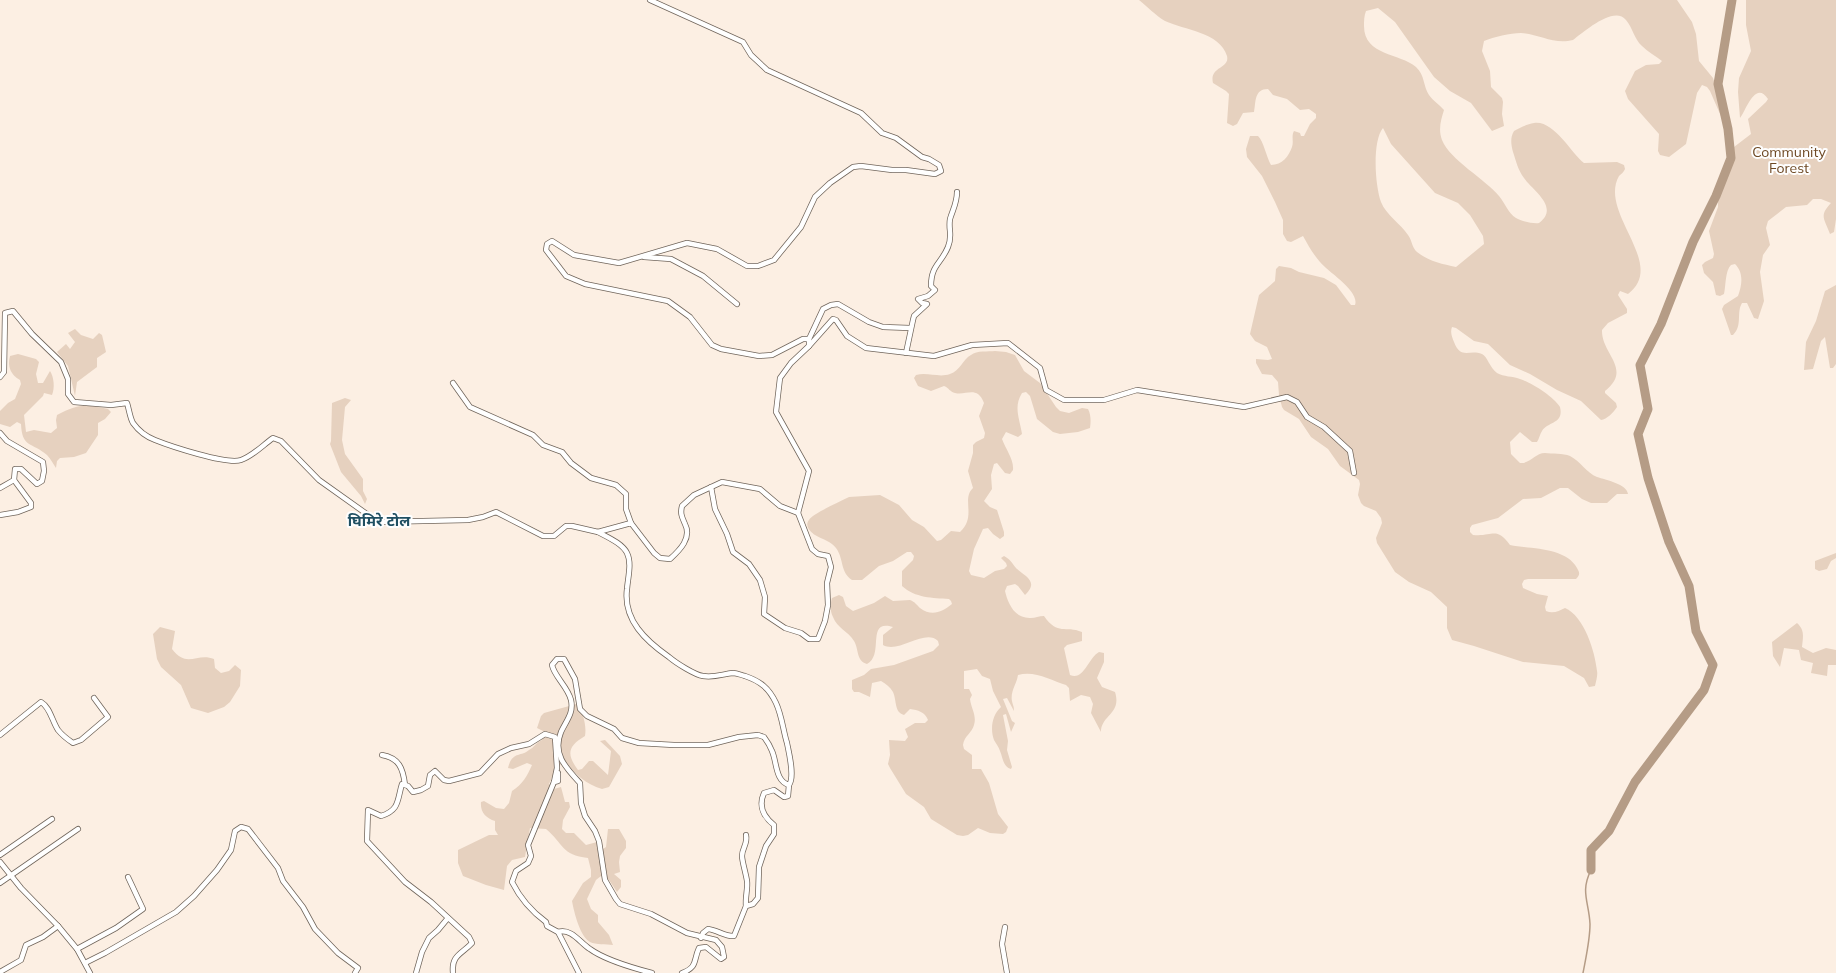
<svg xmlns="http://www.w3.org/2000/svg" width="1836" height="973" font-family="Mulish,'Noto Sans Devanagari',sans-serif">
  <rect width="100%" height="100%" fill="#fcefe3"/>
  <!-- green -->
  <g fill="#e6d1bf" fill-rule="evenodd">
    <path d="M1139 0H1677L1692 22 1696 34 1699 61 1713 78 1730 127V129L1727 130 1710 91 1707 87 1702 85 1697 93 1686 144 1669 157 1660 155 1658 151 1659 134 1628 99 1625 91 1635 71 1646 65 1659 64 1662 61C1656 56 1648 52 1642 46 1634 39 1633 28 1626 20 1614 5 1584 32 1573 40 1554 45 1539 34 1521 33 1510 33 1494 37 1484 41L1482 51 1490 71 1491 87 1502 98 1503 102 1502 114 1504 126 1492 131 1471 103 1450 91 1434 77 1395 22 1378 8 1366 11C1364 16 1364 21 1364 26 1364 56 1400 53 1416 67 1425 75 1423 86 1429 95 1433 101 1439 104 1444 110 1441 120 1438 129 1442 140 1450 160 1485 179 1499 196 1505 203 1508 213 1516 218 1521 221 1533 224 1539 223 1560 207 1533 191 1524 178 1518 170 1516 161 1513 152 1511 144 1510 138 1514 131 1520 128 1527 124 1534 123 1554 120 1571 153 1584 163L1617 162 1624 165 1625 169C1624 172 1621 174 1619 176 1598 213 1668 264 1628 294L1620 291 1618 295 1627 309V313L1608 323 1602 330C1601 354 1633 369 1605 391V393L1616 403 1617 407C1613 413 1607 419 1601 420L1581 401 1557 390 1530 374 1510 365 1488 344 1474 341 1456 328 1452 327C1450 332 1452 337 1454 342 1461 360 1469 349 1482 354 1487 356 1490 368 1497 373 1504 377 1512 376 1520 379 1532 383 1553 396 1560 407 1564 424 1549 421 1542 431 1540 434 1539 439 1537 442H1532L1520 432 1510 442 1511 454 1520 463C1530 464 1535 453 1545 453 1552 454 1563 453 1570 456 1580 461 1587 473 1597 477 1606 480 1627 484 1628 494H1617L1607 503H1591L1582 499 1568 488H1560L1541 498 1523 499 1498 518 1472 525 1470 528V532L1473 535C1493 537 1496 526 1510 545 1530 549 1566 547 1577 568 1580 573 1580 575 1576 579H1528L1524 580 1522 584 1523 588 1537 594 1548 596 1545 607 1546 611C1553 614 1559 611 1565 608 1584 616 1595 651 1597 671 1598 675 1596 681 1595 686L1589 687 1584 678 1564 666 1523 662 1474 646 1452 640 1447 628V607L1431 592 1409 582 1395 572 1377 543 1376 538 1382 523 1381 518 1376 511 1364 506 1361 503 1358 495 1360 484 1359 480 1340 466 1328 449 1311 437 1299 419 1284 410 1282 407 1279 395 1278 382 1272 375 1262 374 1256 363V359L1268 360 1272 359 1267 347 1255 341 1250 334 1259 295 1275 281 1276 269 1279 266 1291 268 1299 272 1324 278 1336 285 1351 305H1355C1360 291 1328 272 1320 262 1313 254 1308 245 1303 236L1291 242 1287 241 1283 234V220L1275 202 1262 176 1247 157 1246 149 1250 136H1258C1264 142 1266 156 1271 165 1282 165 1289 156 1292 147 1294 141 1291 136 1294 131L1300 133 1301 136H1304L1310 124 1316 118V114L1309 109 1300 110 1287 99 1273 95 1268 89C1254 89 1256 102 1254 112L1243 113 1237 124 1233 126 1227 123 1229 94 1226 91 1213 83C1209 66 1230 69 1227 56 1220 32 1184 30 1165 21 1155 15 1148 7 1139 0ZM1383 128 1391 144 1435 193 1458 203 1470 215 1483 236 1484 244 1456 267C1442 264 1428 261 1417 252 1412 248 1412 240 1408 235 1401 224 1386 215 1381 202 1375 186 1372 141 1383 128Z"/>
    <path d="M1746 0H1836V219L1834 232 1830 234C1824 218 1819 216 1831 203L1821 199H1813L1807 205 1786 207 1768 221 1766 228 1770 245 1763 255 1760 272 1764 301 1758 319 1754 318 1747 303H1742C1736 313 1743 325 1733 335H1731L1722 309 1724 305 1738 296C1742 285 1744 273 1735 264L1731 265C1725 271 1726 285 1724 294L1720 296 1716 295 1713 282 1704 273 1702 265 1705 262 1713 258 1714 254 1709 231 1718 207V195L1729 168 1734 147 1751 134 1748 119 1766 102 1768 99C1755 79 1745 113 1740 118L1738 92 1739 78 1751 51 1746 25Z"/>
    <polygon points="1836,285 1836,364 1833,368 1830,368 1825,337 1821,341 1813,369 1804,370 1806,342 1816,321 1825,291"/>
    <polygon points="75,329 81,335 93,339 99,333 102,335 106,352 97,358 97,367 77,382 75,396 68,366 57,352 66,344 70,349 75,342 68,333"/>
    <path d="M995 351 1006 352 1015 355 1024 371 1040 383 1056 407 1060 411 1069 413 1082 408 1088 409C1091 415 1091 421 1090 428L1078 432 1060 434 1053 432 1037 419 1030 396 1026 392 1022 393C1013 407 1020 420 1022 434L1018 437 1006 432 1002 439C1006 450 1014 459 1013 470L1010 474 1005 473 997 463 994 464 991 475 992 489 984 501 990 507 997 510 1004 532V536L1000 539 993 534 988 528 983 529 974 549 969 571 971 575 984 578 995 571 1004 569 1007 566 1006 563 1001 558 1004 556C1010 559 1012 563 1016 568 1024 576 1040 581 1025 595L1018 586 1015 584 1007 586 1005 591C1008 604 1015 619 1031 618 1035 618 1039 616 1044 616 1058 636 1065 625 1082 632V641L1067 645 1064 648 1070 675C1084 681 1088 658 1099 652L1104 653V662L1097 678 1102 687 1115 692C1122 714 1101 715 1101 732L1091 713 1093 704 1090 697 1081 695 1070 701 1069 688 1066 685C1051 680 1034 670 1018 675 1017 683 1010 692 1012 701 1013 706 1014 706 1014 711L1007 698 1003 699 1012 721 1015 723 1011 732 1006 714 1003 715 1008 741 1007 750 1012 767 1011 769C1003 767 1003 758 1000 751 999 747 996 744 994 740 990 729 992 715 1001 707L993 691 990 679 982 676 977 669 964 671V689H969L972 695 970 699C971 708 977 716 974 725 972 733 964 736 963 745L964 749 972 755V769H981L989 783 998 814 1008 827 1006 832 1003 834 990 833 978 828 968 835 963 836 957 835 931 819 924 807 906 794 890 768 888 764 890 755 889 740 905 741 908 737 905 729 915 723H925L928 720C925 712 918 710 910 709L904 715C894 712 897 701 893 692 890 687 886 684 881 681L872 683 870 697 859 692H854L852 689V680L864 675 871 669 894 665 933 651 939 645 938 641C925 628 899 654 883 645V635L893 627C865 619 885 655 867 664 856 661 859 649 854 641 848 631 837 628 833 617 830 611 830 605 832 598L839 595 843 597 846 606 853 611 874 603 885 596 893 601 910 600C915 602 917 605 920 608 932 617 942 612 952 604L951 601 949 599C933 598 915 598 902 586V571L913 560 914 556 911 552H907L893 561 879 566 862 580H852C840 572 844 559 836 548 832 542 822 539 815 535 811 532 804 526 809 520 812 514 841 501 849 497L880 495 899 505 912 520 924 527 937 541 941 540 951 531 960 532C977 517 961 499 973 488L968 471 973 453V445L976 442 984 438 985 433 979 416 984 403C977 385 966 396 955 393 950 392 949 388 944 386L931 391 918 386 914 378 916 375C928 372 939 378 950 374 960 371 963 359 971 355 977 350 988 352 995 351Z"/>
    <path d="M18 354 36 359 39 362 36 374 38 383H43L50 371C54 377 55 388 52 395L44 393 43 396 24 415 26 432 34 430 51 433 57 428 56 420 57 415C78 404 84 404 108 409L111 412 105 419 98 423V435L86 453 74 457 60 458 57 461 56 468C53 464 51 459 47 455 32 442 22 448 21 424L17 422 10 427 0 424V411L8 403 15 399 21 384 20 380C11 375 7 367 10 356Z"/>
    <polygon points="345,398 351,400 345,407 342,440 345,454 363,479 363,491 367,499 365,504 361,496 341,472 330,444 331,441 332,403"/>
    <polygon points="1836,553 1836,558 1831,561 1827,569 1819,571 1815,569 1815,561"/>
    <path d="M1797 623C1805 630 1803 637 1802 647L1813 653 1826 648 1836 650V665H1828L1827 676 1811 673 1813 663 1801 660 1799 650 1784 648 1780 667 1773 656 1772 642Z"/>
    <path d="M160 627 175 631 172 649C187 669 197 652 214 659L215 668 221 673 229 671 235 665 241 670 240 686 230 702 224 707 208 713 191 708 181 685 161 667 157 659 153 634Z"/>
    <path d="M580 703C582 715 587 724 585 736 568 746 566 754 578 770L582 769 589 761H593L608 775 611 751 600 741 605 740 620 756 622 764 609 787 602 789C585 784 575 774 564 760L554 773 549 784 554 789 561 787 565 802H569L570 807 563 820 562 829 566 833H574L586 845 597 842 598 850 600 851 606 847 608 829H619L626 841V848L620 856 619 862 620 872 614 874 621 880V887L617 892 609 880 601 876 596 880 587 899 591 909 598 915V922L609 935 613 945C606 944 596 945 590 942 580 937 574 912 572 901L583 883 591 877V870L588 858C561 855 564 844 546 829L530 828 525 857 512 860 507 866 504 890 486 885 463 876 458 863V850L489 835H498L495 830V821C486 818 480 812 481 802L484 801 496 808 504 809 509 803 512 791C523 784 527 776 532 765L527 763 513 769 508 768C512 751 521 757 529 750 535 747 534 744 542 740L545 732 537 728 541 716 544 713Z"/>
  </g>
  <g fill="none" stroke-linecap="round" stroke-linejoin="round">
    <!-- stream -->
    <path stroke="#b59c86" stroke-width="1.5" d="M1583 973C1586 957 1590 940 1590 924 1589 902 1580 892 1591 870"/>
    <!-- river -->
    <polyline stroke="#b59c86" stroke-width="9" points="1591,870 1591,850 1609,831 1635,782 1704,690 1713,665 1696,631 1689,586 1669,542 1648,478 1638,434 1648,409 1640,365 1661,324 1693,242 1716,196 1731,158 1728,129 1718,84 1732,0"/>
    <defs>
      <g id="street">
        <polyline points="650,0 743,42 751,55 767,70 861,113 882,133 896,138 922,157 929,159 939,165 941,171 935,174 906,170 892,170 861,166 853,167 830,183 815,197 801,227 774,260 758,266 747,266 717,249 687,243 619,263 574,255 552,241 547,244 546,250 566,276 585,284 668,301 690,317 712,345 721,349 759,356 772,355 803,339 809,339"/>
        <polyline points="644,257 671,259 703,276 737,304"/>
        <polyline points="809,346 833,319 836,320 847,336 866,348 934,356 972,345 1008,343 1040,368 1046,390 1064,400 1104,400 1137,390 1244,407 1287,397 1297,402 1307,417 1324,427 1350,451 1354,473"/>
        <path d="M906 353 913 320 914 316 927 304 922 303 918 299 928 296 935 290 931 286C931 265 941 264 948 247 953 235 948 230 950 219 953 209 957 203 957 192"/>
        <path d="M0 377 4 372 5 313 13 311 32 334 61 362 68 379V394L74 402 111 405 127 403C129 409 130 418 133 423 138 430 147 437 155 440 170 446 227 465 241 460 253 456 263 445 273 438L281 441 319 480 378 522 468 520 483 517 496 512 543 536H554L566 526H572L598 532 631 523 654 553 660 558 670 559C680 550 692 538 685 524 682 517 680 514 682 506L694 495 722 482 760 489 780 506 798 513 809 471 776 412 780 378 791 363 809 346V339L823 309 831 305 838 304 869 322 883 327 910 328"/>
        <polyline points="453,383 470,407 533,435 543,445 562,452 571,463 591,478 616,485 626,494 626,509 631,523"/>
        <polyline points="0,433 7,441 43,462 44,471 42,481 37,484 21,469 15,469 14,480 31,503 31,507 18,512 0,515"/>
        <polyline points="711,487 715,509 727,534 733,552 749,564 760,580 765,597 764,614 785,628 801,633 809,639 818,639 825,621 828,605 827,583 831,567 828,556 818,554 812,549 798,513"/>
        <polyline points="0,488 14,480"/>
        <path d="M598 532C607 537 622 543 627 553 632 563 628 577 627 589 623 620 646 641 669 657 676 663 695 675 703 676 714 678 723 674 733 673 737 673 741 675 745 676 760 681 769 688 776 703 782 716 783 730 787 743 789 753 795 777 789 785 775 781 777 762 772 751 770 746 767 741 764 737L758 735 739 737 708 745H674L639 743 622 738 614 729 587 716 580 709 575 679 564 659H557L552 665C554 676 568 687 571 700 574 713 566 721 561 732 552 754 566 768 580 783L581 803 585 816 595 831 599 841 605 880 616 899 620 904 651 914 687 933 716 940 722 947 724 957 721 959 706 947 699 948C693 961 698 967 682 973"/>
        <path d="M0 735 41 702C50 707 52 721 58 730 62 735 67 739 73 743L81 740 108 717 94 698"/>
        <path d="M382 755C399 758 403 768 405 785"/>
        <path d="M558 773V781L554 782 528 845 531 856 528 863 516 871 512 882C520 898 531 911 546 922L547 926 558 932 579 973"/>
        <path d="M746 835C748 844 742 848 742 856 742 861 746 874 747 881 748 889 745 897 746 906"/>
        <polyline points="0,855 52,819"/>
        <polyline points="0,862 21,888 58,926 77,949 90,973"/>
        <polyline points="0,883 78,829"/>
        <polyline points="1005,927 1002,944 1007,973"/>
        <path d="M558 932C572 928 580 943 590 949 605 960 633 968 652 973"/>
        <path d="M701 938 703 933 708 929C717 930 726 937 734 936L746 906 753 904 758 898 759 867 766 846 774 834V825C764 817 758 806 764 793L774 790 784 797 788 796 789 785"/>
        <polyline points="77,949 116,928 143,909 128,877"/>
        <polyline points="85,963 105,953 176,912 194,896 217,870 231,850 235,831 241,827 248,829 278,868 283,881 303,907 315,929 338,953 358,968 355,973"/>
        <polyline points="0,972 21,960 26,945 43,937 58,926"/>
        <polyline points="416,973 422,952 429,938 438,930 448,918"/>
        <path d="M453 973C451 955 462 954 472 943L469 937 431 902 405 882 367 841 368 810 381 816C400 810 397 800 402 784L408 786 413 792 421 790 428 786 430 775 435 771 444 780 449 781 480 773 498 754 511 748 529 744 545 734 555 737 557 768 554 782"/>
      </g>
    </defs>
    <!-- street casing -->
    <use href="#street" stroke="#70655b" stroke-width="6"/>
    <!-- street -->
    <use href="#street" stroke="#fff" stroke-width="4.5"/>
  </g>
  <g text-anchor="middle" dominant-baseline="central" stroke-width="4" stroke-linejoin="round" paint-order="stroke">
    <!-- park labels -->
    <g font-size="14" fill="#6e4924" stroke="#fefefe">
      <text x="1789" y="152">Community<tspan x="1789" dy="16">Forest</tspan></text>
    </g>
    <!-- neighbourhood labels -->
    <g font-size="15" font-weight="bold" fill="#1f4f62" stroke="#fefefe">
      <text x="379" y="520">घिमिरे टोल</text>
    </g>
  </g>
</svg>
